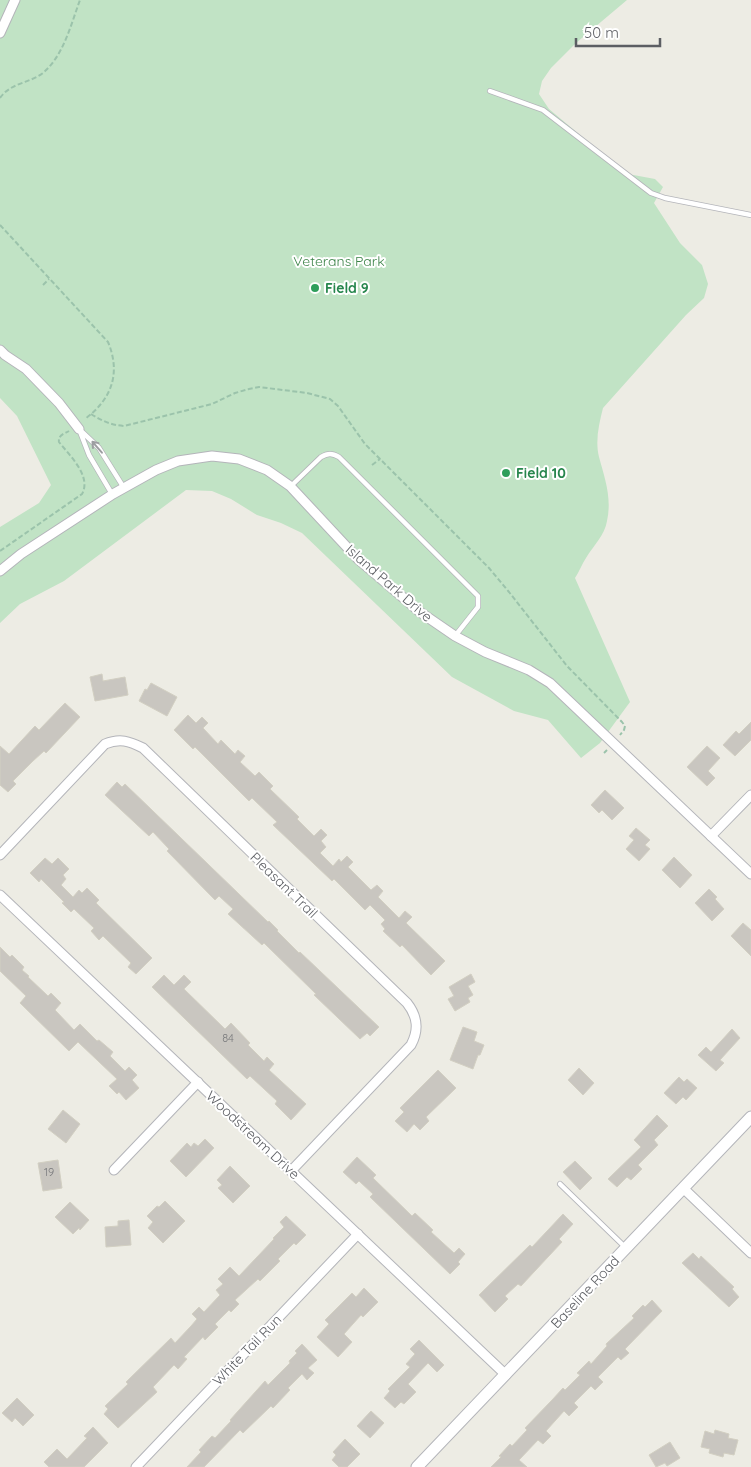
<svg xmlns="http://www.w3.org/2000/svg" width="751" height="1467" font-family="Quicksand,sans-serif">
  <rect width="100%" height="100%" fill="#edece4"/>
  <!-- green -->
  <path fill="#c1e3c5" d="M0 0H627L576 43 551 68 542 81 539 94 549 109 605 156 628 174 655 179 663 187 654 203 680 243 702 265 708 284 704 298 686 315 603 408C599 424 595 441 599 457 605 479 612 498 607 521 605 535 593 546 586 558 582 564 579 572 575 578L630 702 600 743 581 758 548 720 514 711 452 677 302 533 281 523 257 515 231 499 212 491 186 490 64 581 20 604 0 623V527L39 503 51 485 17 416 0 398Z"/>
  <!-- building -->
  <g fill="#c9c6c0" stroke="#d2cfc2">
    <polygon points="102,674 103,681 125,677 128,695 95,701 90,677"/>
    <polygon points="151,683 177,697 167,716 139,701 145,689 147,690"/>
    <polygon points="65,703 80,717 46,753 44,751 33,761 13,781 16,784 8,792 0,785 0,746 9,754 35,726 39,730"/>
    <polygon points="188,715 196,723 202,717 208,723 203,728 218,744 221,740 235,754 238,750 245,756 240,762 255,776 259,772 273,786 270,789 299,817 297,819 314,836 321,829 327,835 321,841 326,847 320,853 333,866 339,859 341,862 347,856 353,862 348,867 371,890 377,885 383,891 378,897 399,918 405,911 412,917 406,923 445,961 431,975 402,945 400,947 383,931 385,929 381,924 385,920 370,905 365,910 334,879 332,881 273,825 277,822 252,798 249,801 195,747 193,749 174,730"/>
    <polygon points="751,722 751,740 735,756 723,745 736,731 739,734"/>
    <polygon points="707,746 720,758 708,771 715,778 707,786 687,767"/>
    <polygon points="117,782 122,787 125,784 209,865 268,922 269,921 278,930 277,931 299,953 300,952 379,1027 370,1036 367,1033 360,1039 314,995 316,994 264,943 262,945 228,914 233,909 219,896 215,900 167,851 169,849 153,832 149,836 105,795"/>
    <polygon points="605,790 624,808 612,820 602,810 599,813 591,805"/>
    <polygon points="636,828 650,840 645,845 650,849 639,861 626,849 634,840 629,836"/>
    <polygon points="674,857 692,875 680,888 662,870"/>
    <polygon points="45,858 52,864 58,858 69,869 63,875 66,879 61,885 73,897 79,890 82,893 87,888 99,900 96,903 152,958 136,974 128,967 131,963 103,936 99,940 91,931 94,928 74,909 71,912 62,903 64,902 41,879 39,882 30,873"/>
    <polygon points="709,889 717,897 715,899 724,909 712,921 695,903"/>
    <polygon points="743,923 751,930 751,956 731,936"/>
    <polygon points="0,947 10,957 12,955 24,967 22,970 29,976 28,977 48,996 51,993 61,1003 55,1010 74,1030 80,1024 97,1041 99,1040 113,1052 110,1056 125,1071 129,1067 137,1075 132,1080 139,1088 126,1100 119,1092 117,1094 109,1086 117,1079 78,1042 69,1051 20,1003 26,996 0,971"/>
    <polygon points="471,974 475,982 468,986 473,995 468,998 470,1002 455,1011 448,999 454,996 449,987"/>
    <polygon points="164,975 174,985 184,975 191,982 184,989 225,1029 231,1023 250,1043 248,1045 264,1061 267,1057 274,1064 269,1070 306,1104 291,1120 275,1104 277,1101 250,1076 247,1079 152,987"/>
    <polygon points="463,1027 477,1032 474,1041 484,1045 480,1055 478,1055 473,1069 450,1060"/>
    <polygon points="732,1029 740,1038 720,1060 724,1063 716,1071 698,1055 706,1047 711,1052"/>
    <polygon points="579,1068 594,1083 583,1095 568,1080"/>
    <polygon points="438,1070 456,1088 426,1117 429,1121 420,1130 414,1124 407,1132 395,1121 404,1112 400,1108"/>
    <polygon points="679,1077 684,1082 687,1079 697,1088 686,1100 683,1097 676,1104 664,1093"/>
    <polygon points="63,1110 80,1124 66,1143 48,1129"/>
    <polygon points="657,1115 668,1126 654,1140 658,1145 638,1165 642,1169 631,1180 627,1177 617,1187 608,1179 641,1147 634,1140"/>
    <polygon points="205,1139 214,1148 186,1177 170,1161 187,1143 191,1147 194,1143 198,1146"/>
    <polygon points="357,1157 376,1175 373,1178 412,1216 415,1213 433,1230 431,1232 454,1253 459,1248 465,1254 458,1262 460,1264 450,1274 370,1197 373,1194 359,1181 356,1184 343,1172"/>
    <polygon points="58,1160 62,1188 43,1191 38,1163"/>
    <polygon points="575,1161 592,1178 580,1190 563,1172"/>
    <polygon points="230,1166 250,1186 233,1203 218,1188 222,1185 217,1180"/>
    <polygon points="165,1201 185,1221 163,1243 148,1228 153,1222 147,1216 157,1206 159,1207"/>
    <polygon points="70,1202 89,1220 80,1230 79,1228 73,1234 55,1217"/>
    <polygon points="563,1214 573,1224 559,1239 562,1242 521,1286 518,1284 505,1296 508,1299 495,1312 479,1295 530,1245 532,1247"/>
    <polygon points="286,1216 306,1235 296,1245 294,1243 278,1259 280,1261 260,1281 258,1279 235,1300 239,1304 231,1312 229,1310 215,1324 218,1327 205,1340 203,1337 184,1357 187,1359 178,1369 174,1365 153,1387 157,1392 118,1428 104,1414 108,1409 105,1406 128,1384 126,1382 171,1338 175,1343 191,1326 197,1319 192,1314 199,1307 204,1312 220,1295 216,1290 223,1284 218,1279 230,1267 239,1276 274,1239 273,1238 284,1227 280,1222"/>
    <polygon points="129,1220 131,1245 106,1247 105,1227 118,1226 118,1221"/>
    <polygon points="693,1253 699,1259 701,1256 734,1287 732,1289 739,1297 729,1307 682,1263"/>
    <polygon points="364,1288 378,1302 363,1317 361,1315 344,1334 352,1342 338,1357 317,1337 329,1324 325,1320 352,1293 356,1297"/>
    <polygon points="652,1300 662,1311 625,1349 629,1353 621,1360 618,1357 598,1377 603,1382 595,1390 591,1386 574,1403 578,1407 569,1416 564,1411 546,1431 551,1436 543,1444 538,1440 519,1460 527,1467 491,1467 501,1457 499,1456 510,1444 512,1446 527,1430 525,1428 552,1400 563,1388 565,1390 580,1375 577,1373 589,1361 591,1364 607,1346 606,1344 634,1318 632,1316 643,1305 645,1307"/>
    <polygon points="419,1340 444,1365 437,1372 428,1363 408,1384 416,1392 404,1404 401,1402 395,1408 384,1398 390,1391 388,1389 410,1367 406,1364 415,1354 410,1349"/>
    <polygon points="302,1344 317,1360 308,1368 314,1373 307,1380 302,1374 288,1388 290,1390 273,1408 271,1406 243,1433 240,1430 204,1467 187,1467 201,1452 199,1450 212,1436 215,1438 231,1421 230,1420 265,1381 268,1385 290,1363 289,1361 297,1353 295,1351"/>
    <polygon points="17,1398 34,1415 23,1426 15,1418 12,1422 2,1413"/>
    <polygon points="371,1411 384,1423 370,1438 357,1426"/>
    <polygon points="93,1427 108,1443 84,1467 49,1467 44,1462 57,1449 67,1459 87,1438 84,1436"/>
    <polygon points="715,1430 729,1434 728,1438 738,1440 734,1455 724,1453 723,1457 709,1453 710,1449 701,1447 705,1431 714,1434"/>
    <polygon points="345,1439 360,1454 347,1467 339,1467 332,1460 336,1455 333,1452"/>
    <polygon points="670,1442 680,1458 667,1466 665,1463 656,1467 649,1455"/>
  </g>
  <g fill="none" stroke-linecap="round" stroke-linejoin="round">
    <defs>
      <g id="service">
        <polyline points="490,91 543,110 651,193 665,198 751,215"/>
        <path d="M291 486 321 457C328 453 332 453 339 457L478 596V607L455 636"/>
        <polyline points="112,494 89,455 79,429 99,448 124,488"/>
        <polyline points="560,1184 625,1247"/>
      </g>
      <g id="minor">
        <polyline points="0,33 15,0"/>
        <polyline points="0,350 5,355 26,369 59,403 79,429"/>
        <polyline points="0,571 21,554 113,494 156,470 178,461 212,456 239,459 267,470 290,486 358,559 420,612 455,636 485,652 529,670 550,683 751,874"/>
        <polyline points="711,836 751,795"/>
        <path d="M0 855 105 744C120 738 129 741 143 748L407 1003C418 1017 419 1030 411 1045L291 1171"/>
        <polyline points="0,895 506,1375"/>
        <polyline points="114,1170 198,1082"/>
        <polyline points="683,1188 751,1253"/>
        <polyline points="136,1467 358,1234"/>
      </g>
      <polyline id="tertiary" points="417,1467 751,1117"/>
    </defs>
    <!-- service casing -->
    <use href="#service" stroke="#b4b5ba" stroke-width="6"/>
    <!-- minor casing -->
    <use href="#minor" stroke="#b4b5ba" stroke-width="11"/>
    <!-- tertiary casing -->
    <use href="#tertiary" stroke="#b4b5ba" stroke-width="13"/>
    <!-- path -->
    <g stroke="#9bc3ab" stroke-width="2" stroke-dasharray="5 2.5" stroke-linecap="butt">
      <path d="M0 98C10 83 30 83 43 73 64 55 71 24 80 0"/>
      <path d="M0 225 108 342C121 373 112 399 85 419"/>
      <polyline points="43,285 49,279"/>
      <path d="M91 414C102 421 111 425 124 426L212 404 235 393 249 389 259 387 307 393 330 399 338 406 365 444 489 568 509 592 567 666 622 722 625 726 624 730 620 735"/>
      <polyline points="372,465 380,459"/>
      <path d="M0 551 82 494C92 476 69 455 59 442 58 435 64 434 69 431"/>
      <polyline points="604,753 607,750"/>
    </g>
    <!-- service -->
    <use href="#service" stroke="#fff" stroke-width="4.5"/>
    <!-- minor -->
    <use href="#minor" stroke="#fff" stroke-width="9"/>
    <!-- tertiary -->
    <use href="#tertiary" stroke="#fff" stroke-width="11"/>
  </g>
  <!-- one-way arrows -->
  <defs><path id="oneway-shaft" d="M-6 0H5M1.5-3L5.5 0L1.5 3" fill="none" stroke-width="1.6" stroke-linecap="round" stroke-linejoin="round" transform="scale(1.25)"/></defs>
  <use stroke="#9d9ea1" href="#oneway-shaft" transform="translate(97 447) rotate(-131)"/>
  <!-- markers -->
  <g fill="#2e9e5b" stroke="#fff" stroke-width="2">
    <circle cx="315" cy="288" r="5"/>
    <circle cx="506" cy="473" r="5"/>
  </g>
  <g text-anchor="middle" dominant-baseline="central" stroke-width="4" stroke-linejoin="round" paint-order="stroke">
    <!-- number labels -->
    <g font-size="11" fill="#77787a">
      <text x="228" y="1038">84</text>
      <text x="49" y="1172">19</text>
    </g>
    <!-- park labels -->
    <g font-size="14" fill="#3b8347" stroke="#fff">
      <text x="339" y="261">Veterans Park</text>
    </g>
    <!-- leisure labels -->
    <g font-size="14" font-weight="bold" fill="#27864d" stroke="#fff" text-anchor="start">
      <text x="325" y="288">Field 9</text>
      <text x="516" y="473">Field 10</text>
    </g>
    <!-- street labels -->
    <g font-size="14" fill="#5c5e63" stroke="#fff">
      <text transform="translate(389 583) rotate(41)">Island Park Drive</text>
      <text transform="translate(284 885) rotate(44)">Pleasant Trail</text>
      <text transform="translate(253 1135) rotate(43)">Woodstream Drive</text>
      <text transform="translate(585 1292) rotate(-47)">Baseline Road</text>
      <text transform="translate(247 1350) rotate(-46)">White Tail Run</text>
    </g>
  </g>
  <!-- scale -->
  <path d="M576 38v8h84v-8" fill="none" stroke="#5c5e63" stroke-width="2.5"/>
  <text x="584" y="38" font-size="15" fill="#5c5e63" stroke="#ffffff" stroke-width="4" paint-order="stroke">50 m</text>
</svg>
